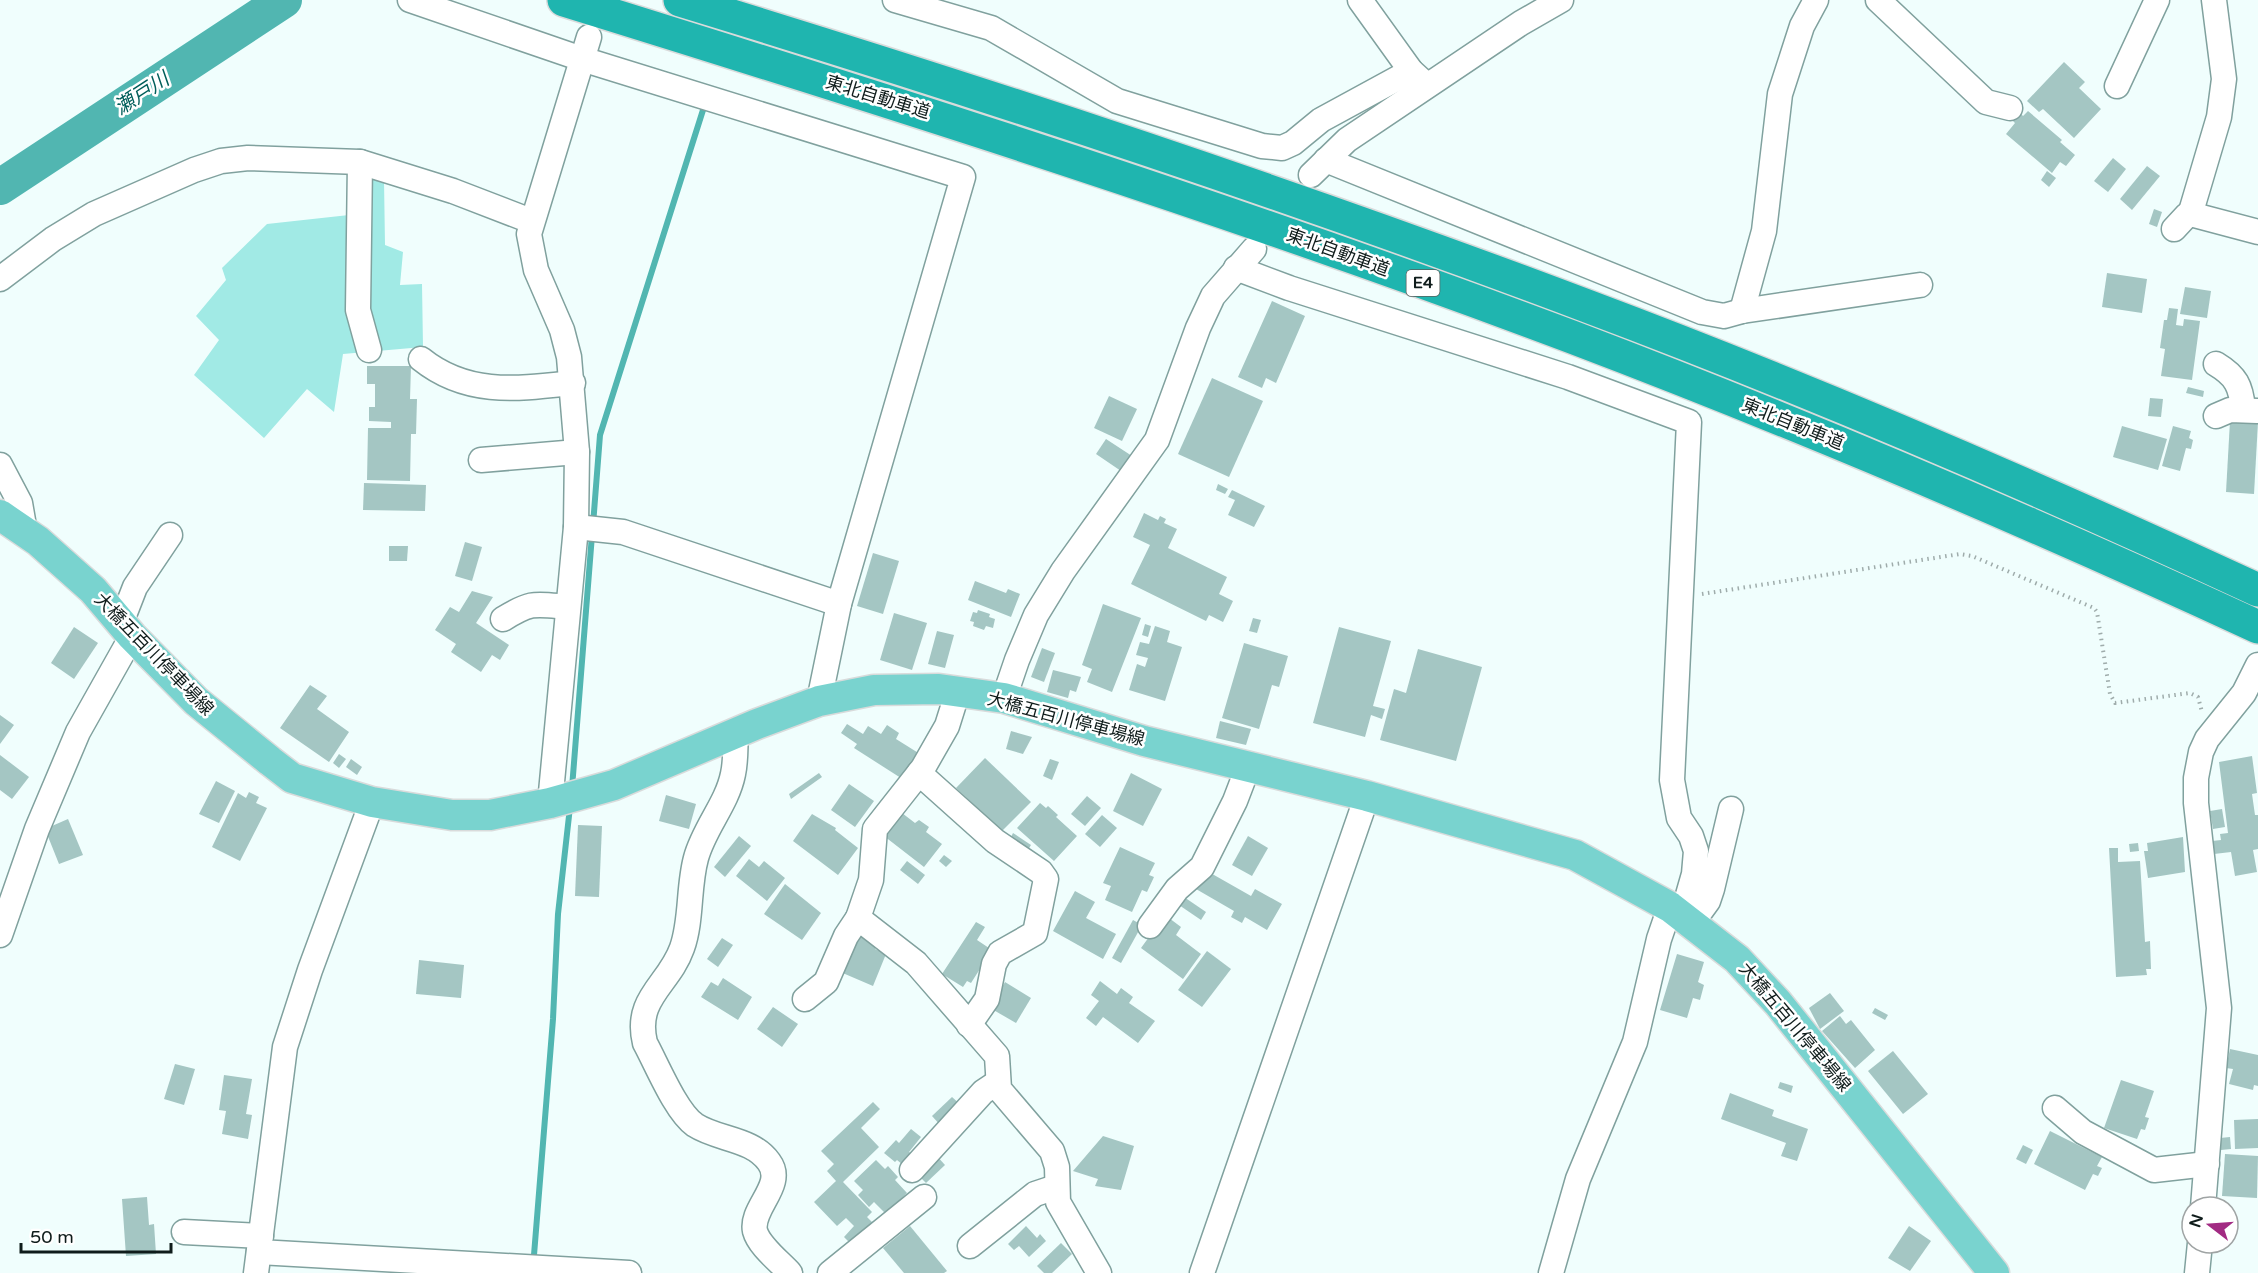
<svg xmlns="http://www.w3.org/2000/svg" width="2258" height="1273" font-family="'Varela Round','Noto Sans JP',sans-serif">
  <rect width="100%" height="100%" fill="#f0fefd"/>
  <!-- green -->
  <polygon fill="#a1eae5" points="352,180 384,180 385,245 403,252 400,285 422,284 423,347 343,354 334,412 307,389 264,438 194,375 219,340 196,316 226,280 222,268 267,224 349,215"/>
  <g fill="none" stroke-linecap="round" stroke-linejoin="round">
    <!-- stream -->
    <g stroke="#51b6b1" stroke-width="6">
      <polyline points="593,525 600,435 703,110"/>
      <polyline points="572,788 592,535"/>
      <polyline points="534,1255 553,1019 558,914 570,807"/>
    </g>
    <!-- river -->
    <polyline stroke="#51b6b1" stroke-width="36" points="0,187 284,0"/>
  </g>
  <!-- building -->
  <g fill="#a4c6c3">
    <polygon points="2064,62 2085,82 2079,88 2101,109 2074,138 2043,109 2039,112 2027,101"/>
    <polygon points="2028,111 2062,140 2060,142 2075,155 2066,166 2060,162 2052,173 2006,134 2015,123 2012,120 2019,112 2023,116"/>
    <polygon points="2113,158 2126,169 2108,192 2094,181"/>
    <polygon points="2147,166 2160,176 2132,210 2120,199"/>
    <polygon points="2047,171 2056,178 2049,187 2041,180"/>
    <polygon points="2154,209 2162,212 2157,227 2149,224"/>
    <polygon points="2107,273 2147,279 2142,313 2102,307"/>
    <polygon points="2185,287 2211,291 2207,318 2180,314"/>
    <polygon points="1272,301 1305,316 1276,383 1266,378 1262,388 1238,377"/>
    <polygon points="2169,308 2178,309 2176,325 2183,326 2184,319 2200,321 2192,380 2161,376 2165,349 2160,348 2164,320 2167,320"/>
    <polygon points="367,366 411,366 410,399 417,399 416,434 411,434 410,481 367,480 368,428 391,428 391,422 369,421 369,407 375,407 375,384 367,384"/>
    <polygon points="1212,378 1263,401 1229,477 1178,454"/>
    <polygon points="2188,387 2204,391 2203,397 2186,393"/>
    <polygon points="1109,396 1137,409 1122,441 1094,428"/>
    <polygon points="2150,398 2163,399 2161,417 2148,416"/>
    <polygon points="2230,421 2258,422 2254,494 2226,492"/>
    <polygon points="2122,426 2167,439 2158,470 2113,457"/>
    <polygon points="2173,426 2191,431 2189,438 2193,440 2191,449 2186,448 2180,471 2162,466"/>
    <polygon points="1106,439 1132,456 1121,471 1096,454"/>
    <polygon points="364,483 426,485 425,511 363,510"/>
    <polygon points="1218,484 1228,489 1225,494 1216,490"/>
    <polygon points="1232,490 1265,506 1254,527 1228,515 1235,500 1228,497"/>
    <polygon points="1144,513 1158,520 1160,516 1166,519 1164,523 1177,529 1168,548 1227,577 1219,594 1233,601 1223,622 1209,615 1206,621 1131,584 1150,545 1133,537"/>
    <polygon points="465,542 482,547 472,581 455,576"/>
    <polygon points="389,546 408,546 407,561 389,561"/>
    <polygon points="873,553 899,561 883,614 857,606"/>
    <polygon points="975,581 1006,593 1008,589 1020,594 1011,617 968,600"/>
    <polygon points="472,591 493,597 476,623 509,645 500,660 492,655 481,672 451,652 456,644 435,630 450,607 459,612"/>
    <polygon points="1103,604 1141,618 1112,692 1087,682 1092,669 1082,665"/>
    <polygon points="978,610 990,614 989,617 995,619 993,628 986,626 984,630 973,626 974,622 970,621 973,612 977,613"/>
    <polygon points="894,613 927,623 912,670 880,660"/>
    <polygon points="1253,618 1261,620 1257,633 1249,631"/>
    <polygon points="1145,624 1151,626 1148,637 1142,635"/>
    <polygon points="1155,626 1170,631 1167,642 1182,647 1165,701 1129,690 1137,664 1145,667 1148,658 1136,655 1140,642 1149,644"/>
    <polygon points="74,627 98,643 74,679 51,663"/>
    <polygon points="1339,627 1391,641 1373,706 1385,709 1382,719 1371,715 1365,737 1313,723"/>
    <polygon points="937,631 954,635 945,668 928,664"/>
    <polygon points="1244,643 1288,656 1279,687 1272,685 1259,729 1222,718"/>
    <polygon points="1042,648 1055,653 1044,682 1031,677"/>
    <polygon points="1418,649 1482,667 1456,761 1380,740 1394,689 1406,693"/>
    <polygon points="1053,670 1081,677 1076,692 1070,690 1068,698 1047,692"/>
    <polygon points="310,685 327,696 317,709 349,732 329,762 280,728"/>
    <polygon points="0,715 14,725 0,744"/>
    <polygon points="1220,721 1251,729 1246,745 1216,738"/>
    <polygon points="847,724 863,734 868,726 881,734 887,725 899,733 896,739 920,754 904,780 854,748 857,744 841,733"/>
    <polygon points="1011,731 1032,737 1023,754 1006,749"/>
    <polygon points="339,754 346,759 339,768 333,763"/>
    <polygon points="0,755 29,777 12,799 0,790"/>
    <polygon points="2252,756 2257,793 2252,794 2255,815 2258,815 2258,849 2253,850 2257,872 2235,876 2231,852 2214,854 2212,841 2221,840 2220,834 2228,833 2219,762"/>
    <polygon points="985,758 1031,802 1002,831 956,788"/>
    <polygon points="351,759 362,767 357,775 346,767"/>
    <polygon points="1050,759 1059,762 1052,780 1043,776"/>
    <polygon points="819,773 822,777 791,799 789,794"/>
    <polygon points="1131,773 1162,789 1143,826 1113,811"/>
    <polygon points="216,781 235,791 219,823 199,814"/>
    <polygon points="849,784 874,801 855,827 831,810"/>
    <polygon points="249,792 259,797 256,803 267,808 240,861 212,847 238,793 246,798"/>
    <polygon points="666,795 696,804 689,829 659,821"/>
    <polygon points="1087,796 1101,808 1085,826 1071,814"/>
    <polygon points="1040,803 1046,808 1048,806 1058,815 1056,817 1077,836 1054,861 1017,828"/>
    <polygon points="2222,809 2225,827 2213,829 2210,811"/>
    <polygon points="902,813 915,823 919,820 929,827 926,832 942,844 924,867 884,836"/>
    <polygon points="812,814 836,828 835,830 858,848 838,875 793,841"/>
    <polygon points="1102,815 1117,828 1100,847 1085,834"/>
    <polygon points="68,819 83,855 59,864 45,829"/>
    <polygon points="578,825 602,826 599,897 575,896"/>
    <polygon points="1013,833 1031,845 1028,850 1010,839"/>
    <polygon points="739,836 751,846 725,877 714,867"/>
    <polygon points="1248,836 1268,848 1252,876 1232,865"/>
    <polygon points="2183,837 2185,872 2148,878 2144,851 2148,851 2147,843"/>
    <polygon points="2138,843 2139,851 2130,852 2129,844"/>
    <polygon points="1120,847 1155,863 1149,875 1154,877 1147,892 1142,890 1132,912 1105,900 1111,886 1103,883"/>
    <polygon points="2109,848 2118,848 2118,862 2140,861 2145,942 2150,941 2151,969 2146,969 2147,975 2116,977"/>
    <polygon points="944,855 952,861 946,867 939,861"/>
    <polygon points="749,859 759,867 764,861 785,878 767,901 736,876"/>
    <polygon points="907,861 925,875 918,884 900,870"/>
    <polygon points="1207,871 1251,896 1255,889 1282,904 1267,930 1245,917 1242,923 1231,917 1234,911 1196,889"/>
    <polygon points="785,884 821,913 802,940 764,914"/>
    <polygon points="1075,891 1095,902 1086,918 1116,934 1103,959 1053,931"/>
    <polygon points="1184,897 1206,912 1201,920 1179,905"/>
    <polygon points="1165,915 1181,927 1176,935 1201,954 1183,979 1141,948"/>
    <polygon points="1133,920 1142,925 1121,963 1112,958"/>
    <polygon points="976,922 985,927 977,940 992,950 971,983 967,981 963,987 942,974"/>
    <polygon points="855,928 867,933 865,939 877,944 875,949 886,954 873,986 838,971"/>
    <polygon points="722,938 733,945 718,967 707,959"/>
    <polygon points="1207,951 1231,969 1202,1007 1178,990"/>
    <polygon points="1677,954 1704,962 1698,982 1704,985 1700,1000 1693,998 1687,1018 1660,1010"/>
    <polygon points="419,960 464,965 461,998 416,994"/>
    <polygon points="723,978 752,997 738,1020 701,997 711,982 718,986"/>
    <polygon points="1100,981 1117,994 1121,988 1133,997 1129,1003 1155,1021 1138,1043 1103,1017 1096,1026 1086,1018 1099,1001 1091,995"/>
    <polygon points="1005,982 1031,998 1016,1023 990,1008"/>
    <polygon points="1830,993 1844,1011 1820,1029 1809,1008"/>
    <polygon points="773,1007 798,1024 782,1047 757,1029"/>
    <polygon points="1875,1008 1888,1015 1885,1020 1872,1013"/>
    <polygon points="1840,1016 1846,1024 1851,1020 1875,1050 1855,1068 1822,1031"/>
    <polygon points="2230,1049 2258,1055 2258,1086 2254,1085 2253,1090 2229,1084 2233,1069 2226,1068"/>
    <polygon points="1893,1051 1928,1094 1903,1114 1868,1071"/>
    <polygon points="175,1064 195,1069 184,1105 164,1099"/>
    <polygon points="224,1075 252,1079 246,1114 252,1115 248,1139 222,1134 226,1111 219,1110"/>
    <polygon points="2121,1080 2154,1091 2145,1117 2149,1118 2145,1130 2141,1129 2137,1139 2104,1128"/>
    <polygon points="1780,1082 1793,1086 1791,1093 1778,1088"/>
    <polygon points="1730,1093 1774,1110 1772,1116 1808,1129 1797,1161 1781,1156 1786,1143 1721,1119"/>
    <polygon points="952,1097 962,1106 941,1126 932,1116"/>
    <polygon points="873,1102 880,1109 861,1128 879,1147 843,1182 872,1212 867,1217 878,1228 856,1249 844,1237 854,1226 846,1218 837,1226 814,1202 836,1181 827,1171 834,1164 821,1151"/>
    <polygon points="2258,1119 2258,1148 2235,1149 2234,1120"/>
    <polygon points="911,1129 921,1137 909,1152 912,1154 903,1165 897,1160 895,1162 884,1153 896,1140 899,1143"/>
    <polygon points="2050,1131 2102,1157 2097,1166 2102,1168 2098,1176 2093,1174 2085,1190 2034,1164"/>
    <polygon points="1103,1136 1134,1146 1121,1190 1095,1186 1098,1179 1073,1171"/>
    <polygon points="2230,1137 2231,1149 2221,1150 2220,1138"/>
    <polygon points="2023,1145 2033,1150 2026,1164 2016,1159"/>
    <polygon points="2225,1154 2258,1156 2257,1198 2222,1196"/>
    <polygon points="936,1155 945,1165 926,1183 916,1173"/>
    <polygon points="876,1160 885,1169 888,1166 898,1177 895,1180 907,1193 886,1214 874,1202 869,1207 858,1195 863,1190 854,1181"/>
    <polygon points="147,1197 149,1225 154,1224 156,1254 126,1256 122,1199"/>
    <polygon points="910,1226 947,1271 944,1273 904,1273 883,1248"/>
    <polygon points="1026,1226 1037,1238 1040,1234 1046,1241 1029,1257 1019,1246 1014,1250 1008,1244"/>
    <polygon points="1909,1226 1931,1241 1910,1271 1888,1258"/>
    <polygon points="1061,1243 1072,1254 1052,1273 1044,1273 1037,1266"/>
  </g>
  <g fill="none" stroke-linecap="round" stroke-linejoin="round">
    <defs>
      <g id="minor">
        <polyline points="410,0 582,59 963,177 839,604 819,701"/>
        <polyline points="895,0 991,28 1117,101 1262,146 1282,148 1293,143 1321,120 1411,71"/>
        <polyline points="1360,0 1411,71 1422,81"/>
        <polyline points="1878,0 1986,102 2010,108"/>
        <polyline points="2117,86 2157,0"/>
        <polyline points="1326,160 1702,312 1724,316 1742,311 1920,285"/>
        <polyline points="360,162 358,310 369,350"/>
        <polyline points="1311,175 1347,140 1521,23 1561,0"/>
        <polyline points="2190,215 2219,117 2224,79 2214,0"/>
        <polyline points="2174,229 2187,215 2194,215 2258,232"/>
        <polyline points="1236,268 1289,288 1568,377 1689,422 1672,780 1679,818 1691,836 1696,851 1694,874 1682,916"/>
        <polyline points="0,279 53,239 94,214 194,170 221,161 248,158 360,162 453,191 531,221"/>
        <polyline points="1742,311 1764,231 1780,94 1802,26 1816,0"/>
        <path d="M421 359C467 396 517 389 573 383"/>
        <path d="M2216 364C2236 376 2241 386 2243 409"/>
        <polyline points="2216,416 2230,410 2257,411"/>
        <polyline points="481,460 577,452"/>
        <polyline points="0,465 20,503 25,532"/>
        <polyline points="576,527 623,532 839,604"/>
        <path d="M503 619C532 601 535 604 568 607"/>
        <polyline points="121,623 135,587 170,535"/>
        <polyline points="958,691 947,726 923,768 875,829 871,880 858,918 916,963 997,1056 999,1089 1052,1151 1057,1167 1058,1202 1099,1273"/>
        <polyline points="1004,698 1017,660 1036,615 1063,571 1157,440 1198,328 1213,296 1254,249"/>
        <path d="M736 733C735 746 736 761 733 774 727 804 704 828 696 858 688 887 692 920 682 948 669 985 634 998 645 1043 657 1065 676 1112 695 1125 718 1140 752 1138 769 1162 786 1185 750 1208 755 1231 759 1246 779 1261 790 1273"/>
        <polyline points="919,773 995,841 1041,872 1046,879 1035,933 1000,953 994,964 987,999 969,1025"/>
        <polyline points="550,803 576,527 577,452 569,357 562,330 536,270 529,234 589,37"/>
        <polyline points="1692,923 1708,901 1712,889 1731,809"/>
        <polyline points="1150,926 1177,889 1202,867 1235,801 1248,767"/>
        <polyline points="0,935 37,829 78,732 132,636"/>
        <polyline points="805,999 826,982 846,936 858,918"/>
        <polyline points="2055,1108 2083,1132 2154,1170 2207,1164"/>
        <polyline points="912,1170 983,1092 998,1082"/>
        <polyline points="2203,1207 2219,1008 2196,803 2196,778 2201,752 2207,739 2244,693 2258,665"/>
        <polyline points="184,1232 261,1236"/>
        <polyline points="970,1246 1035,1194 1056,1187"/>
        <polyline points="259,1252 629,1273"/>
        <polyline points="256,1273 285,1047 310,970 372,802"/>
        <polyline points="830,1273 924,1197"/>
        <polyline points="1202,1273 1367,796"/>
        <polyline points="1551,1273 1578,1179 1635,1042 1659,939 1670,907"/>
        <polyline points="2197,1273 2200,1243"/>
      </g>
      <polyline id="major" points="0,515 38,541 93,590 132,636 196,701 270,761 292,778 372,802 452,815 490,815 550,803 614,785 757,724 819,701 874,690 939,689 1004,698 1144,741 1367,796 1575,855 1670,907 1737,959 1778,1003 1994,1273"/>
      <g id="highway">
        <path d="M564 0C903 105 1240 212 1572 337 1804 425 2033 523 2258 627"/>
        <path d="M680 0C985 93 1288 193 1587 306 1814 391 2038 488 2258 590"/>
      </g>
    </defs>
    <!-- minor casing -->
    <use href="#minor" stroke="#80a19e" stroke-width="27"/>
    <!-- major casing -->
    <use href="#major" stroke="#d9dbdb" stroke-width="33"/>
    <!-- highway casing -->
    <use href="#highway" stroke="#d9dbdb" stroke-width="36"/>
    <!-- path -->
    <polyline stroke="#9facab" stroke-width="4" stroke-dasharray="1.5 4.5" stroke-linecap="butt" points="1702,594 1960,554 1972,556 2094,608 2097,612 2110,694 2115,703 2190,693 2198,697 2202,712"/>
    <!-- minor -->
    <use href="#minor" stroke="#fff" stroke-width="24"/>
    <!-- major -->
    <use href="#major" stroke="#79d3cf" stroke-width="30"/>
    <!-- highway -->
    <use href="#highway" stroke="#1fb5af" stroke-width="33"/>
  </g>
  <g text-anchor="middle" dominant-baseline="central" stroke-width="5" stroke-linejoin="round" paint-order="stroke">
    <!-- shield labels -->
    <rect fill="#fff" stroke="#57605f" stroke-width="1.5" x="1406.5" y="270" width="33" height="26" rx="4.5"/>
    <g font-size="16" font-weight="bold" fill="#0f1c1b">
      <text x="1423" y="283">E4</text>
    </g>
    <!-- street labels -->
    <g font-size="18" fill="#0f1c1b" stroke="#fff">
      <text transform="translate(878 97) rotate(17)">東北自動車道</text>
      <text transform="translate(1338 252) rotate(20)">東北自動車道</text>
      <text transform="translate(1793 424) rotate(22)">東北自動車道</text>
      <text transform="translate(154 654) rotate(46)">大橋五百川停車場線</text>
      <text transform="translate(1066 719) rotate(15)">大橋五百川停車場線</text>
      <text transform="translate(1795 1027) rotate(50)">大橋五百川停車場線</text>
    </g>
    <!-- water labels -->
    <g font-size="20" font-style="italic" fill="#015e5a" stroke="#fff">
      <text transform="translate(142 94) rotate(-33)">瀬戸川</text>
    </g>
  </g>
  <!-- north arrow -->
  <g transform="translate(2210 1225) rotate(287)"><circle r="28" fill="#ffffff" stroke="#9fa4a4" stroke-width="1.5"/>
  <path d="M0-4.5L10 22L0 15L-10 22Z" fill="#a22b83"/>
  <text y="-9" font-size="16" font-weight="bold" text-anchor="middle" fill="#0f1c1b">N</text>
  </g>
  <!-- scale -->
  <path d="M21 1243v9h150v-9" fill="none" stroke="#0f1c1b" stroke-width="3"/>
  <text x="30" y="1243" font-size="18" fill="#0f1c1b" stroke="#ffffff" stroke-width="4.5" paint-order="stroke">50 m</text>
</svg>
